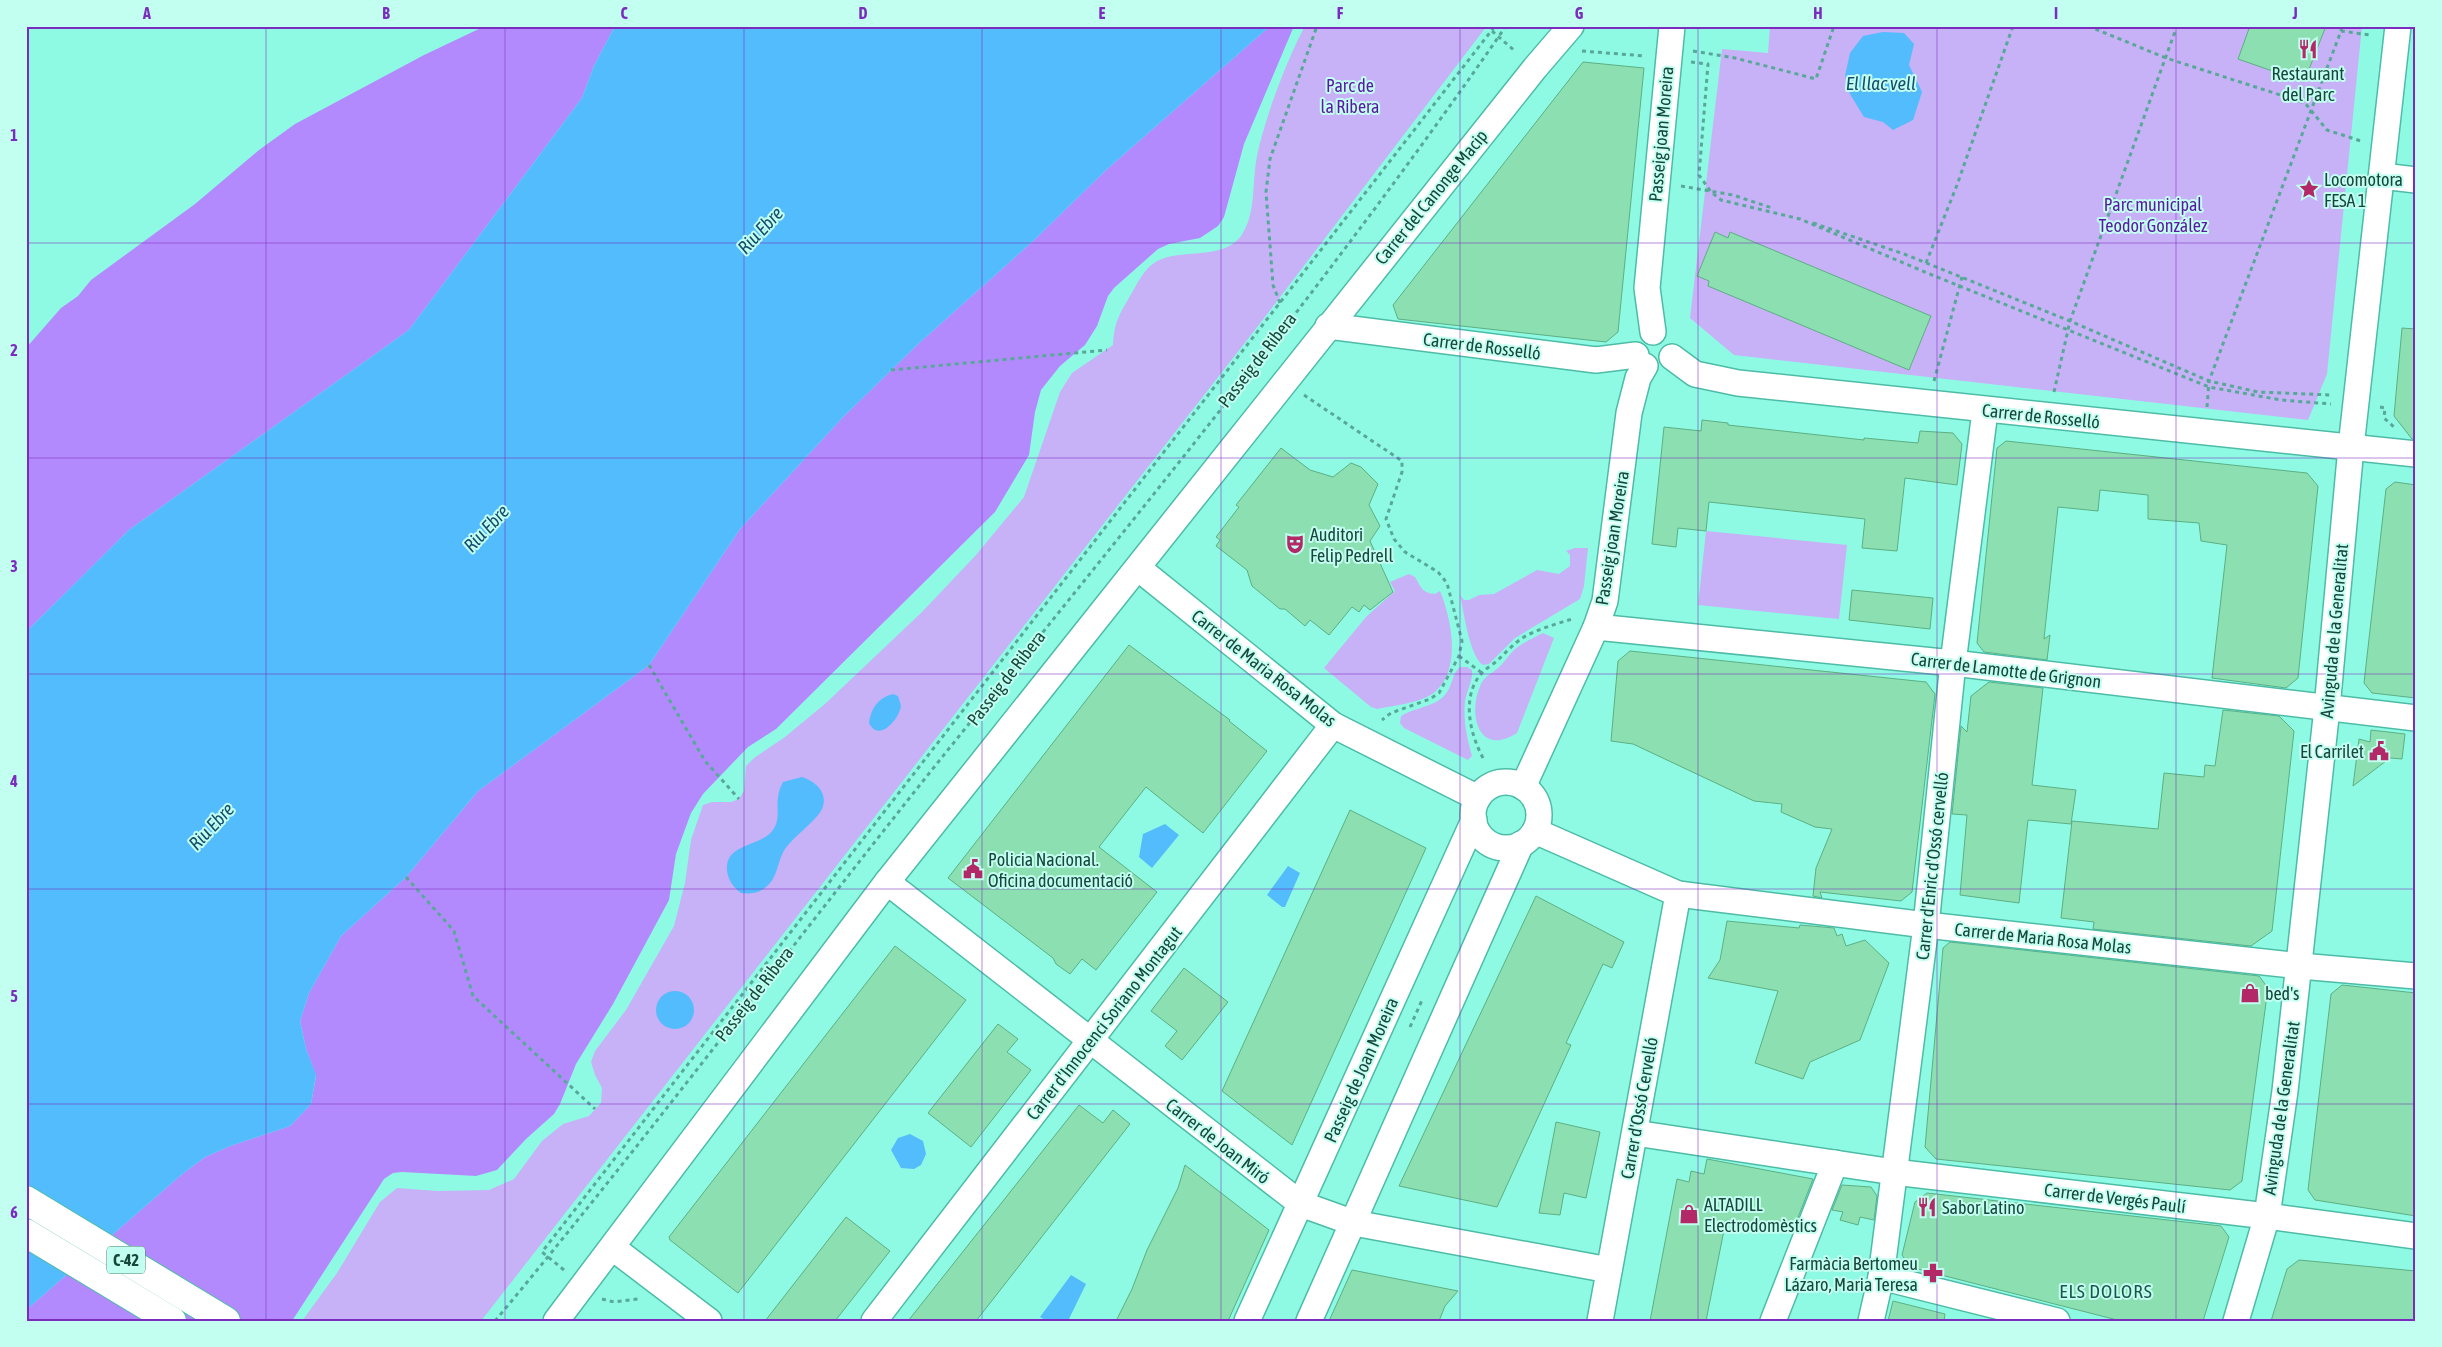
<svg xmlns="http://www.w3.org/2000/svg" width="2442" height="1347" font-family="'Asap Condensed',sans-serif">
  <rect width="100%" height="100%" fill="#8ffae4"/>
  <!-- green -->
  <g fill="#c7b1f7">
    <path d="M1305 26 1486 27 1258 326 481 1321H302L337 1273 380 1202 397 1188 437 1191 489 1190 514 1179 542 1141 563 1124 589 1116 601 1103 602 1088 595 1075 591 1062 595 1051 626 1010 674 926 685 883 691 840 703 805 712 802H731L739 799 744 791 746 766 754 758 785 737 826 703 922 612 976 555 1024 497 1060 392 1072 373 1113 345C1114 323 1119 315 1130 296 1136 286 1141 275 1149 267 1173 244 1220 264 1241 236 1256 214 1252 187 1256 162 1262 125 1287 59 1305 26Z"/>
    <polygon points="1770,26 2362,26 2327,374 2308,420 1734,355 1690,318 1722,49 1768,53"/>
    <polygon points="1706,531 1847,545 1839,619 1698,605"/>
    <path d="M1575 548H1588L1584 586 1580 599 1515 638 1489 664 1483 665C1469 656 1464 611 1460 595L1464 600H1469L1479 595 1494 594 1537 570 1559 574 1570 566V555L1566 551Z"/>
    <path d="M1409 574 1415 577C1421 587 1422 593 1435 594L1440 591C1451 618 1462 667 1436 691 1423 703 1395 705 1377 709L1371 707 1324 668 1366 617 1395 591 1390 582Z"/>
    <path d="M1543 633 1554 638 1517 733C1478 758 1467 713 1481 684 1484 677 1492 673 1498 668 1504 663 1508 656 1513 651 1522 643 1533 638 1543 633Z"/>
    <path d="M1460 667H1467L1472 670C1473 681 1467 690 1465 701 1463 720 1467 738 1472 756L1468 760 1404 728 1400 723 1401 716C1415 707 1438 707 1447 692 1453 683 1452 674 1460 667Z"/>
  </g>
  <!-- forest -->
  <g fill="#b38afe">
    <polygon points="485,26 615,26 594,66 582,98 409,330 129,530 26,632 26,348 61,308 78,296 91,280 195,204 259,150 295,124 424,55"/>
    <polygon points="1270,26 1294,26 1244,144 1224,217 1218,226 1200,238 1169,244 1158,249 1114,288 1108,296 1097,326 1085,345 1060,366 1041,390 1035,412 1029,455 995,512 776,729 748,747 703,794 691,813 676,854 669,900 613,1004 576,1064 560,1104 554,1114 526,1139 497,1170 476,1176 402,1172 393,1173 384,1179 292,1321 26,1321 26,1310 181,1175 205,1157 230,1146 290,1126 311,1104 316,1076 306,1049 300,1021 309,993 341,936 406,877 478,791 649,665 740,529 843,417 918,344 1033,241 1106,170"/>
  </g>
  <!-- water -->
  <g fill="#52bcfc">
    <polygon points="615,26 1270,26 1106,170 1033,241 918,344 843,417 740,529 649,665 478,791 406,877 341,936 309,993 300,1021 306,1049 316,1075 311,1104 290,1126 230,1146 205,1157 181,1175 26,1310 26,632 129,530 409,330 582,98 594,66"/>
    <polygon points="1883,32 1904,33 1914,44 1909,65 1922,92 1913,120 1893,130 1883,122 1864,117 1850,94 1845,76 1850,53 1863,36"/>
    <path d="M893 694 898 696 901 706C899 719 879 743 869 723 871 708 878 698 893 694Z"/>
    <path d="M802 777C815 781 829 793 822 809 817 820 794 836 785 849 777 861 778 878 766 887 758 894 751 894 741 893 733 887 728 880 727 870 725 843 761 847 773 830 783 816 772 802 783 782Z"/>
    <polygon points="1165,824 1179,835 1152,868 1139,857 1143,834"/>
    <polygon points="1288,866 1300,873 1285,907 1282,907 1267,895"/>
    <circle cx="675" cy="1010" r="19"/>
    <polygon points="910,1134 923,1141 926,1154 921,1165 914,1169 901,1168 891,1150 898,1138"/>
    <polygon points="1071,1275 1086,1284 1068,1321 1047,1321 1040,1317"/>
  </g>
  <!-- building -->
  <g fill="#8bdfb0" stroke="#5caf83">
    <polygon points="2250,26 2326,26 2304,82 2238,59"/>
    <polygon points="1583,62 1644,68 1618,332 1606,342 1398,319 1393,305"/>
    <polygon points="1715,232 1728,238 1730,232 1931,316 1909,370 1708,286 1709,281 1697,276"/>
    <polygon points="2402,328 2416,329 2416,440 2412,439 2394,416"/>
    <polygon points="1702,420 1728,423 1728,425 1864,440 1864,438 1918,443 1920,431 1953,433 1962,444 1957,485 1905,478 1897,551 1862,548 1865,519 1709,502 1706,531 1678,528 1676,547 1652,544 1664,427 1701,431"/>
    <polygon points="2006,441 2307,473 2318,486 2298,678 2286,688 2212,678 2227,545 2201,541 2199,523 2148,519 2148,495 2100,490 2098,511 2058,507 2044,639 2050,635 2047,660 1984,652 1977,643 1997,448"/>
    <polygon points="1281,448 1310,470 1333,477 1351,463 1361,467 1378,484 1369,505 1380,526 1370,541 1393,592 1370,610 1364,605 1359,612 1352,607 1329,635 1310,620 1305,626 1285,609 1280,609 1252,586 1247,570 1216,546 1220,540 1216,537 1239,507 1236,505"/>
    <polygon points="2395,482 2416,485 2416,698 2372,693 2364,683 2386,489"/>
    <polygon points="1852,590 1933,598 1930,629 1849,620"/>
    <polygon points="1129,645 1230,720 1229,721 1267,751 1203,833 1146,787 1099,847 1157,892 1096,970 1082,959 1070,974 1056,964 1053,958 948,878"/>
    <polygon points="1630,651 1926,682 1935,694 1912,892 1901,901 1820,892 1822,898 1813,896 1816,868 1832,829 1815,827 1781,812 1782,804 1754,801 1633,744 1611,741 1618,661"/>
    <polygon points="1989,682 2043,688 2032,785 2076,790 2071,824 2028,820 2019,903 1960,895 1967,815 1952,814 1961,726 1967,732 1971,696"/>
    <polygon points="2223,710 2279,716 2294,731 2272,931 2251,946 2093,929 2094,922 2061,918 2072,821 2158,829 2164,773 2204,777 2205,765 2215,766"/>
    <polygon points="2371,730 2405,734 2402,759 2390,758 2353,786 2359,739 2370,742"/>
    <polygon points="1350,810 1426,848 1292,1145 1222,1091"/>
    <polygon points="1536,896 1624,942 1612,968 1603,964 1566,1043 1571,1045 1497,1207 1399,1186"/>
    <polygon points="1727,921 1799,928 1800,925 1834,928 1837,936 1842,934 1846,946 1865,940 1889,963 1860,1040 1810,1062 1803,1079 1755,1063 1778,991 1708,978 1720,960"/>
    <polygon points="1950,942 2259,976 2268,988 2242,1181 2230,1190 1936,1159 1925,1147 1943,948"/>
    <polygon points="895,946 966,1000 738,1293 670,1240 669,1237"/>
    <polygon points="1184,968 1228,1002 1182,1060 1165,1046 1177,1031 1151,1011"/>
    <polygon points="2342,985 2416,993 2416,1216 2315,1200 2308,1190 2331,994"/>
    <polygon points="998,1024 1018,1039 1007,1052 1031,1070 971,1147 928,1113"/>
    <polygon points="1079,1105 1103,1123 1113,1110 1130,1124 976,1321 908,1321"/>
    <polygon points="1556,1122 1600,1132 1586,1198 1564,1193 1560,1215 1539,1213"/>
    <polygon points="1707,1159 1813,1179 1792,1233 1726,1220 1706,1321 1650,1321 1677,1179 1689,1182 1691,1171 1704,1174"/>
    <polygon points="1185,1165 1269,1230 1228,1321 1116,1321 1132,1289 1147,1250 1178,1188"/>
    <polygon points="1842,1185 1871,1187 1877,1196 1874,1220 1860,1217 1858,1225 1840,1220 1843,1212 1832,1210"/>
    <polygon points="1927,1193 2221,1226 2229,1237 2203,1321 2121,1321 1910,1267 1902,1255 1915,1202"/>
    <polygon points="846,1217 890,1251 835,1321 765,1321"/>
    <polygon points="2299,1260 2416,1271 2416,1321 2271,1321 2287,1269"/>
    <polygon points="1352,1270 1458,1291 1445,1306 1439,1321 1329,1321"/>
    <polygon points="1893,1301 1945,1314 1944,1321 1888,1321"/>
  </g>
  <g fill="none" stroke-linecap="round" stroke-linejoin="round">
    <defs>
      <g id="minor">
        <polyline points="2382,176 2416,180"/>
        <polyline points="1328,326 1596,360 1636,355"/>
        <polyline points="1653,332 1647,288 1672,26"/>
        <polyline points="1672,357 1695,374 1738,383 2416,454"/>
        <polyline points="1138,568 1333,725 1478,798"/>
        <polyline points="1596,627 1953,663 2416,718"/>
        <circle cx="1506" cy="815" r="33"/>
        <polyline points="1523,787 1596,627 1605,601 1629,413 1638,378 1645,366"/>
        <polyline points="1535,831 1678,894 1926,925 2300,966 2416,976"/>
        <polyline points="887,882 1301,1204 1354,1223 1609,1270"/>
        <polyline points="1635,1133 1894,1172 2267,1216 2416,1236"/>
        <polyline points="613,1248 709,1321"/>
        <polyline points="1881,1277 2057,1321"/>
        <polyline points="556,1321 887,882 1535,68 1571,26"/>
        <polyline points="874,1321 1333,725"/>
        <polyline points="1247,1321 1474,820"/>
        <polyline points="1309,1321 1521,844"/>
        <polyline points="1600,1321 1678,894"/>
        <polyline points="1773,1321 1835,1163"/>
        <polyline points="1871,1321 1881,1277 1926,925 1953,663 1985,411"/>
        <polyline points="2236,1321 2267,1216 2285,1091 2327,708 2351,447 2398,26"/>
      </g>
      <g id="major">
        <polyline points="26,1200 226,1321"/>
        <polyline points="26,1233 172,1321"/>
      </g>
    </defs>
    <!-- minor casing -->
    <use href="#minor" stroke="#4dbca7" stroke-width="28"/>
    <!-- major casing -->
    <use href="#major" stroke="#4dbca7" stroke-width="30"/>
    <!-- path -->
    <g stroke="#58a898" stroke-width="3" stroke-dasharray="4 4" stroke-linecap="butt">
      <polyline points="2088,26 2166,58 2305,103 2327,130 2361,141"/>
      <polyline points="1492,31 1516,52"/>
      <polyline points="2341,31 2342,26"/>
      <polyline points="1582,51 1645,56"/>
      <polyline points="1693,51 1735,58 1816,79 1834,26"/>
      <polyline points="1691,62 1708,64 1699,175 1711,192 1721,200 1800,219 1932,275 2209,387 2281,400 2331,404"/>
      <polyline points="1681,186 1733,195 1772,208"/>
      <polyline points="1813,223 1904,254 2070,321 2209,381 2258,392 2332,395"/>
      <polyline points="1926,263 1957,185 2013,26"/>
      <polyline points="1280,303 1273,285 1266,192 1270,159 1317,26"/>
      <polyline points="891,370 1107,350"/>
      <polyline points="1934,381 1962,277"/>
      <polyline points="2054,392 2070,321 2177,26"/>
      <polyline points="1304,395 1402,461 1402,472 1386,519 1394,539 1405,552 1438,572 1447,583 1462,641 1459,656 1439,693 1430,699 1391,713 1382,720"/>
      <polyline points="2207,407 2209,381 2341,31 2370,35"/>
      <polyline points="2380,407 2385,408 2384,418 2394,427"/>
      <polyline points="1459,656 1482,673"/>
      <polyline points="649,665 705,761 739,799"/>
      <path d="M1483 758C1470 734 1461 697 1481 674 1486 668 1494 664 1499 659 1509 649 1519 638 1532 633 1545 627 1559 623 1572 619"/>
      <polyline points="406,877 454,931 473,996 595,1109"/>
      <polyline points="1410,1027 1423,998"/>
      <polyline points="564,1270 542,1252 1495,26"/>
      <polyline points="602,1299 614,1302 638,1299"/>
      <path d="M495 1321C645 1141 785 954 931 771 1127 527 1328 284 1506 26"/>
    </g>
    <!-- minor -->
    <use href="#minor" stroke="#fff" stroke-width="25"/>
    <!-- major -->
    <use href="#major" stroke="#fff" stroke-width="28"/>
  </g>
  <!-- grid -->
  <path fill="none" stroke="#7b2cbf" stroke-width="1" stroke-opacity="0.55" d="M266 26V1321M505 26V1321M744 26V1321M982 26V1321M1221 26V1321M1460 26V1321M1698 26V1321M1937 26V1321M2176 26V1321M26 243H2416M26 458H2416M26 674H2416M26 889H2416M26 1104H2416"/>
  <!-- icons -->
  <defs>
    <symbol id="restaurant-bare" viewBox="-9 -9 18 18"><path d="M-5-6h1v4h1v-4h1v4h1v-4h1v5L-1.5 .5V6h-2V.5L-5-1ZM5-6V6H3V1.5H1.5Q1.5-4 5-6Z" fill="#b32967" stroke="#c3fff0" stroke-width="2.5" paint-order="stroke"/></symbol>
    <symbol id="sight-bare" viewBox="-9 -9 18 18"><path d="M0-6L1.8-2.2L6-1.7L2.9 1.2L3.7 5.4L0 3.3L-3.7 5.4L-2.9 1.2L-6-1.7L-1.8-2.2Z" fill="#b32967" stroke="#c3fff0" stroke-width="2.5" paint-order="stroke"/></symbol>
    <symbol id="theatre-bare" viewBox="-9 -9 18 18"><path d="M-5-5.5Q0-4 5-5.5V0Q5 5 0 6Q-5 5-5 0ZM-3.3-2.5H-1v1.5H-3.3ZM1-2.5H3.3v1.5H1ZM-2.8 1Q0 5.5 2.8 1Z" fill="#b32967" stroke="#c3fff0" stroke-width="2.5" paint-order="stroke"/></symbol>
    <symbol id="civic-bare" viewBox="-9 -9 18 18"><path d="M-.6-6.5H3V-4.5H.6V-3L4-1V1h2V6H-6V1h2V-1L-.6-3ZM-1.2 2.5V6h2.4V2.5Z" fill="#b32967" stroke="#c3fff0" stroke-width="2.5" paint-order="stroke"/></symbol>
    <symbol id="shop-bare" viewBox="-9 -9 18 18"><path d="M-5-2.5h2.3a2.7 3.5 0 0 1 5.4 0H5L5.5 6h-11ZM-1.5-2.5h3a1.5 2.3 0 0 0-3 0Z" fill="#b32967" stroke="#c3fff0" stroke-width="2.5" paint-order="stroke"/></symbol>
    <symbol id="pharmacy-bare" viewBox="-9 -9 18 18"><path d="M-2-6h4v4h4v4h-4v4h-4v-4h-4v-4h4Z" fill="#b32967" stroke="#c3fff0" stroke-width="2.5" paint-order="stroke"/></symbol>
  </defs>
  <g fill-rule="evenodd">
    <use href="#restaurant-bare" x="2294" y="35" width="28" height="28"/>
    <use href="#sight-bare" x="2295" y="175" width="28" height="28"/>
    <use href="#theatre-bare" x="1281" y="530" width="28" height="28"/>
    <use href="#civic-bare" x="2365" y="737" width="28" height="28"/>
    <use href="#civic-bare" x="959" y="855" width="28" height="28"/>
    <use href="#shop-bare" x="2236" y="979" width="28" height="28"/>
    <use href="#restaurant-bare" x="1913" y="1193" width="28" height="28"/>
    <use href="#shop-bare" x="1675" y="1200" width="28" height="28"/>
    <use href="#pharmacy-bare" x="1919" y="1259" width="28" height="28"/>
  </g>
  <g text-anchor="middle" dominant-baseline="central" stroke-width="4" stroke-linejoin="round" paint-order="stroke">
    <!-- shield labels -->
    <rect fill="#c3fff0" stroke="#4b7e73" stroke-width="1" x="107" y="1246.5" width="38" height="27" rx="4"/>
    <g font-size="16" font-weight="bold" fill="#17463d">
      <text x="126" y="1260">C-42</text>
    </g>
    <!-- poi labels -->
    <g font-size="18" fill="#17463d" stroke="#c3fff0" text-anchor="start">
      <text x="2308" y="73" text-anchor="middle">Restaurant<tspan x="2308" dy="21">del Parc</tspan></text>
      <text x="2324" y="179">Locomotora<tspan x="2324" dy="21">FESA 1</tspan></text>
      <text x="1310" y="534">Auditori<tspan x="1310" dy="21">Felip Pedrell</tspan></text>
      <text x="2364" y="751" text-anchor="end">El Carrilet</text>
      <text x="988" y="859">Policia Nacional.<tspan x="988" dy="21">Oficina documentació</tspan></text>
      <text x="2265" y="993">bed's</text>
      <text x="1704" y="1204">ALTADILL<tspan x="1704" dy="21">Electrodomèstics</tspan></text>
      <text x="1942" y="1207">Sabor Latino</text>
      <text x="1918" y="1263" text-anchor="end">Farmàcia Bertomeu<tspan x="1918" dy="21">Lázaro, Maria Teresa</tspan></text>
    </g>
    <!-- park labels -->
    <g font-size="18" fill="#5b18a2" stroke="#c3fff0">
      <text x="1350" y="85">Parc de<tspan x="1350" dy="21">la Ribera</tspan></text>
      <text x="2153" y="204">Parc municipal<tspan x="2153" dy="21">Teodor González</tspan></text>
    </g>
    <!-- street labels -->
    <g font-size="18" fill="#17463d" stroke="#c3fff0">
      <text transform="translate(1661 134) rotate(-85)">Passeig joan Moreira</text>
      <text transform="translate(1431 197) rotate(-51)">Carrer del Canonge Macip</text>
      <text transform="translate(1482 346) rotate(7)">Carrer de Rosselló</text>
      <text transform="translate(1257 360) rotate(-52)">Passeig de Ribera</text>
      <text transform="translate(2041 416) rotate(6)">Carrer de Rosselló</text>
      <text transform="translate(1612 538) rotate(-81)">Passeig joan Moreira</text>
      <text transform="translate(2334 631) rotate(-85)">Avinguda de la Generalitat</text>
      <text transform="translate(1264 668) rotate(38)">Carrer de Maria Rosa Molas</text>
      <text transform="translate(2006 670) rotate(7)">Carrer de Lamotte de Grignon</text>
      <text transform="translate(1006 678) rotate(-52)">Passeig de Ribera</text>
      <text transform="translate(1932 866) rotate(-84)">Carrer d'Enric d'Ossó cervelló</text>
      <text transform="translate(2043 938) rotate(6)">Carrer de Maria Rosa Molas</text>
      <text transform="translate(754 994) rotate(-52)">Passeig de Ribera</text>
      <text transform="translate(1104 1023) rotate(-52)">Carrer d'Innocenci Soriano Montagut</text>
      <text transform="translate(1361 1070) rotate(-66)">Passeig de Joan Moreira</text>
      <text transform="translate(1639 1108) rotate(-80)">Carrer d'Ossó Cervelló</text>
      <text transform="translate(2281 1108) rotate(-82)">Avinguda de la Generalitat</text>
      <text transform="translate(1218 1141) rotate(38)">Carrer de Joan Miró</text>
      <text transform="translate(2115 1198) rotate(7)">Carrer de Vergés Paulí</text>
    </g>
    <!-- water labels -->
    <g font-size="19" font-style="italic" fill="#144d6d" stroke="#c3fff0">
      <text x="1881" y="83">El llac vell</text>
      <text transform="translate(760 230) rotate(-47)">Riu Ebre</text>
      <text transform="translate(486 528) rotate(-47)">Riu Ebre</text>
      <text transform="translate(211 826) rotate(-47)">Riu Ebre</text>
    </g>
    <!-- neighbourhood labels -->
    <g font-size="19" letter-spacing="1" fill="#1a564b" stroke="#c3fff0">
      <text x="2106" y="1291">ELS DOLORS</text>
    </g>
  </g>
  <!-- border -->
  <rect width="2442" height="1347" fill="none" stroke="#c3fff0" stroke-width="55"/>
  <rect x="28" y="28" width="2386" height="1292" fill="none" stroke="#7b2cbf" stroke-width="2"/>
  <g font-size="16" text-anchor="middle" font-weight="bold" fill="#7b2cbf">
    <text x="147" y="19">A</text>
    <text x="386" y="19">B</text>
    <text x="624" y="19">C</text>
    <text x="863" y="19">D</text>
    <text x="1102" y="19">E</text>
    <text x="1340" y="19">F</text>
    <text x="1579" y="19">G</text>
    <text x="1818" y="19">H</text>
    <text x="2056" y="19">I</text>
    <text x="2295" y="19">J</text>
    <text x="14" y="141">1</text>
    <text x="14" y="356">2</text>
    <text x="14" y="572">3</text>
    <text x="14" y="787">4</text>
    <text x="14" y="1002">5</text>
    <text x="14" y="1218">6</text>
  </g>
</svg>
